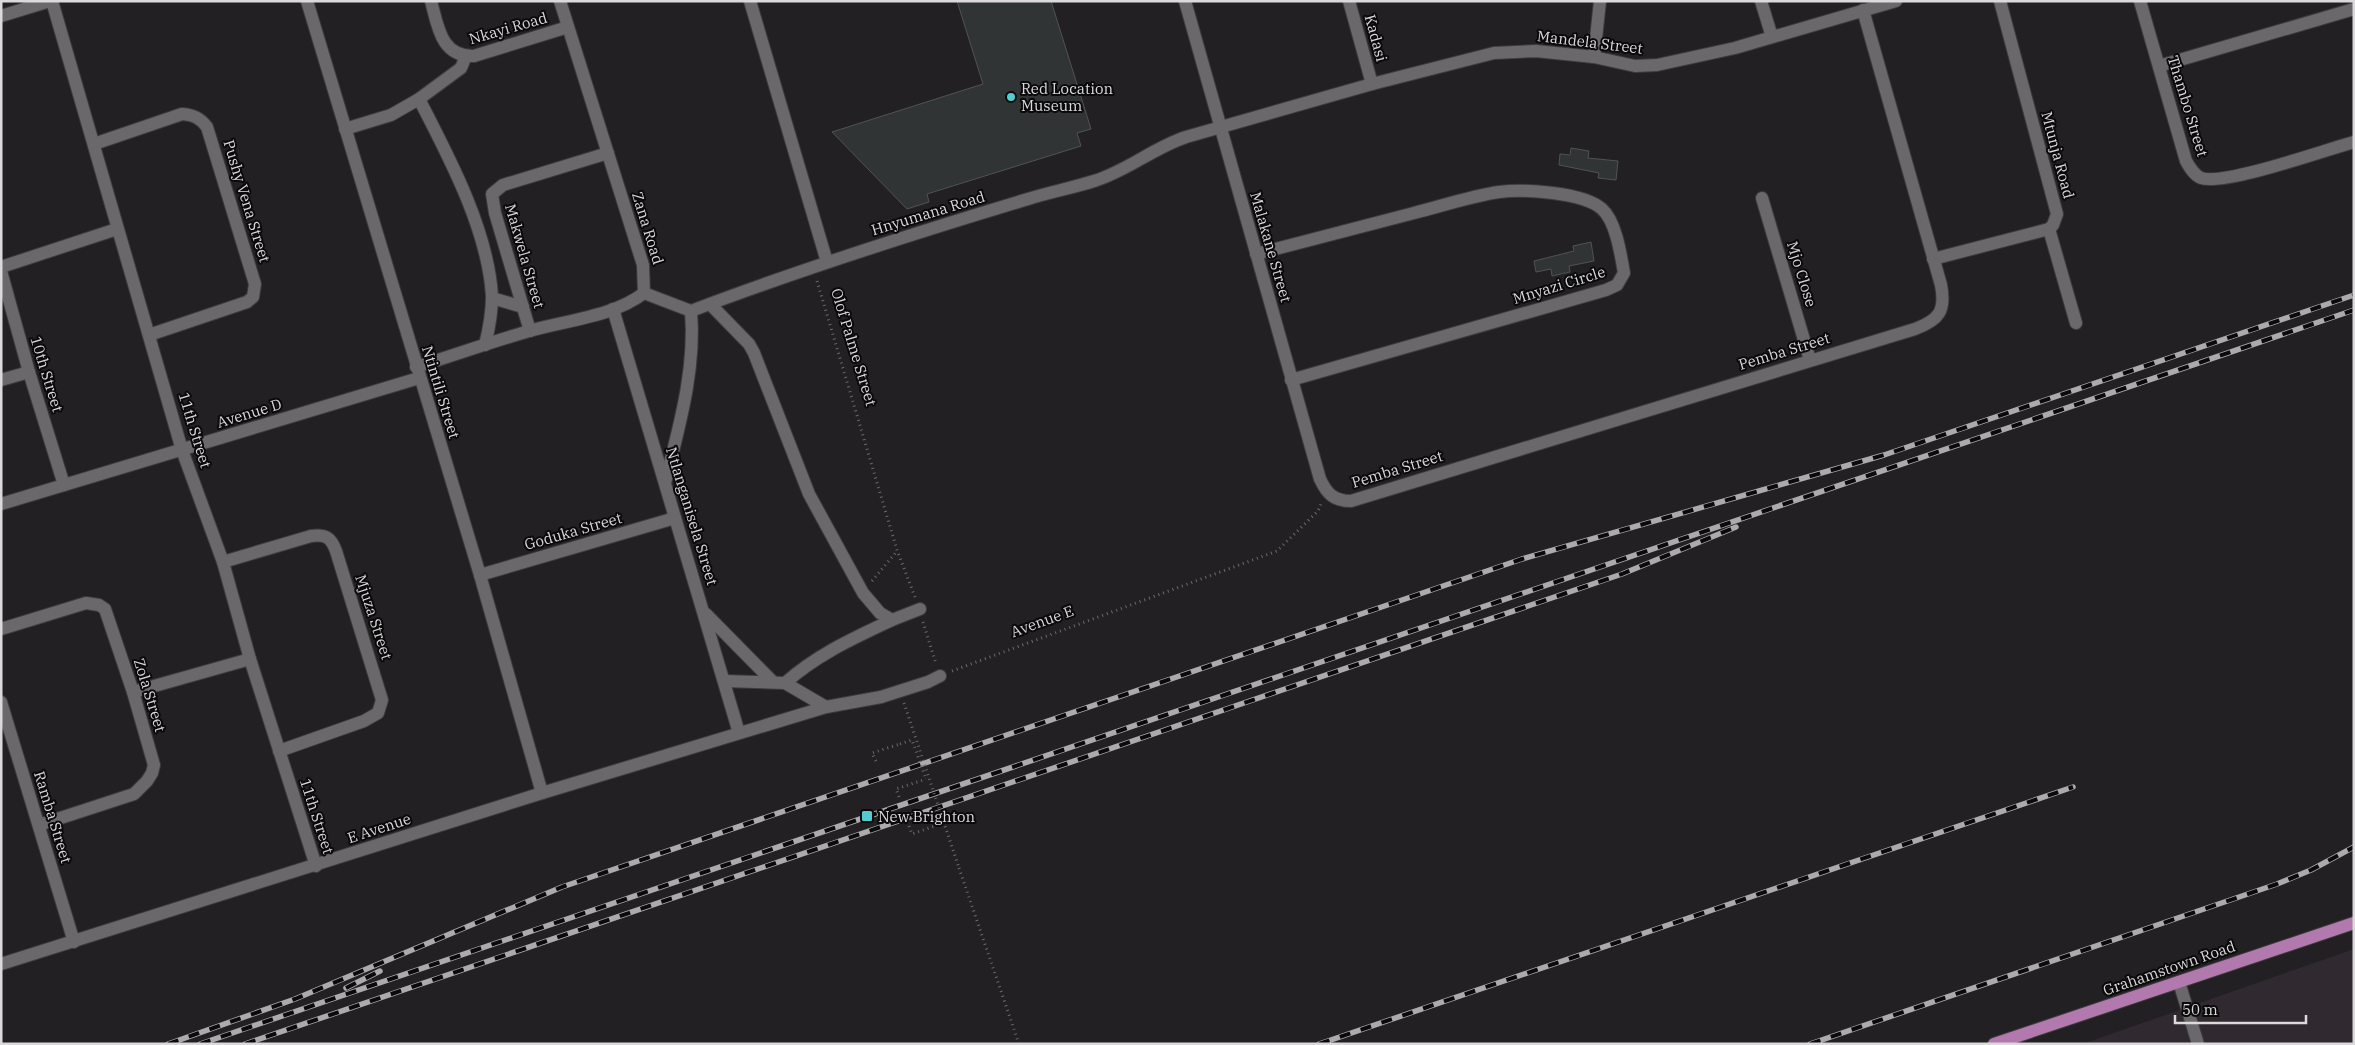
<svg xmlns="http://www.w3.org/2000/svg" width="2355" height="1045" font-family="'IBM Plex Serif',serif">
  <rect width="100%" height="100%" fill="#222022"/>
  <!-- built -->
  <polygon fill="#30292f" points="2354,949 2354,1044 2082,1044 2174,1012"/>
  <!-- building -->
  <g fill="#303434" stroke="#4f5353">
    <polygon points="957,1 1051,1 1091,129 1077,133 1081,146 927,194 929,202 907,209 832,132 983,84"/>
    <polygon points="1571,148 1589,151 1588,158 1618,161 1616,180 1598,178 1599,173 1559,165 1560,154 1570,155"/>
    <polygon points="1591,242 1594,261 1569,266 1570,272 1552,276 1551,269 1536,272 1534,261 1574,251 1573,246"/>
  </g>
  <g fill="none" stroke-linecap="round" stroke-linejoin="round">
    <defs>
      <g id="minor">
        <polyline points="52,1 182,450 223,562 250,659 316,866"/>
        <polyline points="307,1 480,575 542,793"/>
        <path d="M431 1C438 27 441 57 474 56L568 27"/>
        <polyline points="750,1 827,262"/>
        <path d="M1185 1 1320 479C1327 494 1334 501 1351 501L1915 329C1939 320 1946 311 1941 285L1863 10"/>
        <polyline points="1349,1 1372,84"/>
        <polyline points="1761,1 1772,37"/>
        <path d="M2140 1 2186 161C2190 168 2194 175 2201 178 2224 186 2325 150 2354 142"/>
        <polyline points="1,16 50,1"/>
        <polyline points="1594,57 1600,1"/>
        <polyline points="2159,66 2354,9"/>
        <path d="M419 99C449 157 488 230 492 296 492 312 489 329 485 345"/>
        <polyline points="345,129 391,115 419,99 461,68 466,56"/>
        <path d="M94 144 182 114C194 115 200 118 207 127L255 284 253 297 247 302 149 335"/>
        <polyline points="1762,198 1810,360"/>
        <polyline points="2049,229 2076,323"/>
        <path d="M1256 254C1309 240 1362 226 1414 213 1442 206 1471 196 1499 192 1524 189 1583 192 1602 209 1616 221 1621 256 1624 273L1617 285 1606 290 1291 380"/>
        <polyline points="1933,259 2049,229 2053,225 2057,214 2000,1"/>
        <polyline points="1,267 117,229"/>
        <polyline points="1,271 29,372 64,485"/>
        <path d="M644 293 691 311C801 269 915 233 1028 199 1050 192 1072 188 1094 181 1127 171 1153 148 1186 137L1372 84 1494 53 1536 51 1594 57 1635 66 1657 65 1735 48 1896 1"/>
        <polyline points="492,298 523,307"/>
        <polyline points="710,304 749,344 754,353 809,494 863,593 880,613 892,620 920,609"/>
        <polyline points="613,309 739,733"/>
        <polyline points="530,331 495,213 492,194 503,185 608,153"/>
        <path d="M416 367C455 355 493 341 533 330 569 320 614 316 644 293L643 265 560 1"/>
        <polyline points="1,380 29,372"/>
        <path d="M665 483C679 427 696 369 691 311"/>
        <polyline points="1,504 419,378"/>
        <path d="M223 562 311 536C325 534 331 537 336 551L382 700 378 713 364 721 279 751"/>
        <polyline points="480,575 675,518"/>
        <polyline points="706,614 773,682"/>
        <polyline points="1,629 86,603 99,605 105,609 133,692 154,765 152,773 147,781 134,794 39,825"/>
        <polyline points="724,681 785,683 826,707"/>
        <path d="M785 683C818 654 852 639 892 620"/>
        <polyline points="133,692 250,659"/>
        <polyline points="1,702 74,942"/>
        <polyline points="1,964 542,793 826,707 881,697 928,682 940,676"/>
        <polyline points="2179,982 2198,1044"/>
      </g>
      <polyline id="major" points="1994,1044 2354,923"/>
    </defs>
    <!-- minor casing -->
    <use href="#minor" stroke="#3e3c3e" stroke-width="14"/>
    <!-- major casing -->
    <use href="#major" stroke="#3e3c3e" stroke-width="14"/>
    <!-- path -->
    <g stroke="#6c6a6c" stroke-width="3" stroke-dasharray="1 4" stroke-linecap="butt">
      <polyline points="817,281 897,550 915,597"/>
      <polyline points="872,581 897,551"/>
      <polyline points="923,622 936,664"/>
      <polyline points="952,671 1277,551 1318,511 1321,504"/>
      <polyline points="876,761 872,753 900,744"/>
      <polyline points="899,797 896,789 926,779"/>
      <polyline points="909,826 912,834 943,823"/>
      <polyline points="959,868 1019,1044"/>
    </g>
    <!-- minor -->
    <use href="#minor" stroke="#6b686b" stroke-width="12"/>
    <!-- major -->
    <use href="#major" stroke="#b279ae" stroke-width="12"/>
    <defs>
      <g id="rail">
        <polyline points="346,988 380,971"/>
        <polyline points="168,1044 295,999 562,887 1522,559 1884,455 2354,295"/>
        <polyline points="200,1044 2354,310"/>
        <polyline points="245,1044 1622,574 1736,527"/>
        <polyline points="1319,1044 2073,787"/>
        <polyline points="1810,1044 2277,884 2311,870 2354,847"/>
      </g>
    </defs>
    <!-- rail casing -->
    <use href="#rail" stroke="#acaaac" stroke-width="5.5"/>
    <!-- rail -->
    <use href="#rail" stroke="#0b0a0b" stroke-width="4" stroke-dasharray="11" stroke-linecap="butt"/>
    <!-- path-bridge -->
    <g stroke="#6c6a6c" stroke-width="3" stroke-dasharray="1 4" stroke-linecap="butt">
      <polyline points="904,703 959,868"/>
      <polyline points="900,744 912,740 926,779"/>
    </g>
  </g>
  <!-- markers -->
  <g fill="#52ccd0" stroke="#0b0a0b" stroke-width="2">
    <circle cx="1011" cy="97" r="5"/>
    <rect x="861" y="810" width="12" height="12" rx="2.5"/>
  </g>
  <g text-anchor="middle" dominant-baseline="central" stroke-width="4" stroke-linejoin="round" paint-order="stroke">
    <!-- street labels -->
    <g font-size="15" fill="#dbd9db" stroke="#0b0a0b">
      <text transform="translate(508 28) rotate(-16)">Nkayi Road</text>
      <text transform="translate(1376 38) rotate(75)">Kadasi</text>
      <text transform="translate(1590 42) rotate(7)">Mandela Street</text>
      <text transform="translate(2188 106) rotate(73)">Thambo Street</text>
      <text transform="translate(2058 155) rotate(75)">Mtunja Road</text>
      <text transform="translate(247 201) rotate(73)">Pushy Vena Street</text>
      <text transform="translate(928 213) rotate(-17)">Hnyumana Road</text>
      <text transform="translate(648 228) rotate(73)">Zana Road</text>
      <text transform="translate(1271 247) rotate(74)">Malakane Street</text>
      <text transform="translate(525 256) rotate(74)">Makwela Street</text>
      <text transform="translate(1802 274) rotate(73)">Mjo Close</text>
      <text transform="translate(1559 285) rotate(-17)">Mnyazi Circle</text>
      <text transform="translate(854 347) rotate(73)">Olof Palme Street</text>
      <text transform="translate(1784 351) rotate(-17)">Pemba Street</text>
      <text transform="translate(47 374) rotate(73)">10th Street</text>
      <text transform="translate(441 392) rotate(73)">Ntintili Street</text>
      <text transform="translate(249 413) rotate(-17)">Avenue D</text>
      <text transform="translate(195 430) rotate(73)">11th Street</text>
      <text transform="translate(1397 469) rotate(-17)">Pemba Street</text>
      <text transform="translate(692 516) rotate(73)">Ntlanganisela Street</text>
      <text transform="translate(573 531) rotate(-16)">Goduka Street</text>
      <text transform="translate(374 617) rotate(72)">Mjuza Street</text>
      <text transform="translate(1042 621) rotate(-20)">Avenue E</text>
      <text transform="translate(150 695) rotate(73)">Zola Street</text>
      <text transform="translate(317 816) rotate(72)">11th Street</text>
      <text transform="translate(53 817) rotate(73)">Ramba Street</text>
      <text transform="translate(379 828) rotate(-18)">E Avenue</text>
      <text transform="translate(2169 968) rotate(-19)">Grahamstown Road</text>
    </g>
    <!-- poi labels -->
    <g font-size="15" fill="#dbd9db" stroke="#0b0a0b" text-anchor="start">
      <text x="1021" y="88">Red Location<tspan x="1021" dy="17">Museum</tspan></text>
      <text x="878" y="816">New Brighton</text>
    </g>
  </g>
  <!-- border -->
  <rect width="2355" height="1045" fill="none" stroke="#dbd9db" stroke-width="5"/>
  <!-- scale -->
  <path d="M2175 1015v8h131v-8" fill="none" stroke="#dbd9db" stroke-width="2.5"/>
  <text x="2182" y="1015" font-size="15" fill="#dbd9db" stroke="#0b0a0b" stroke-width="4" paint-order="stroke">50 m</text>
</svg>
